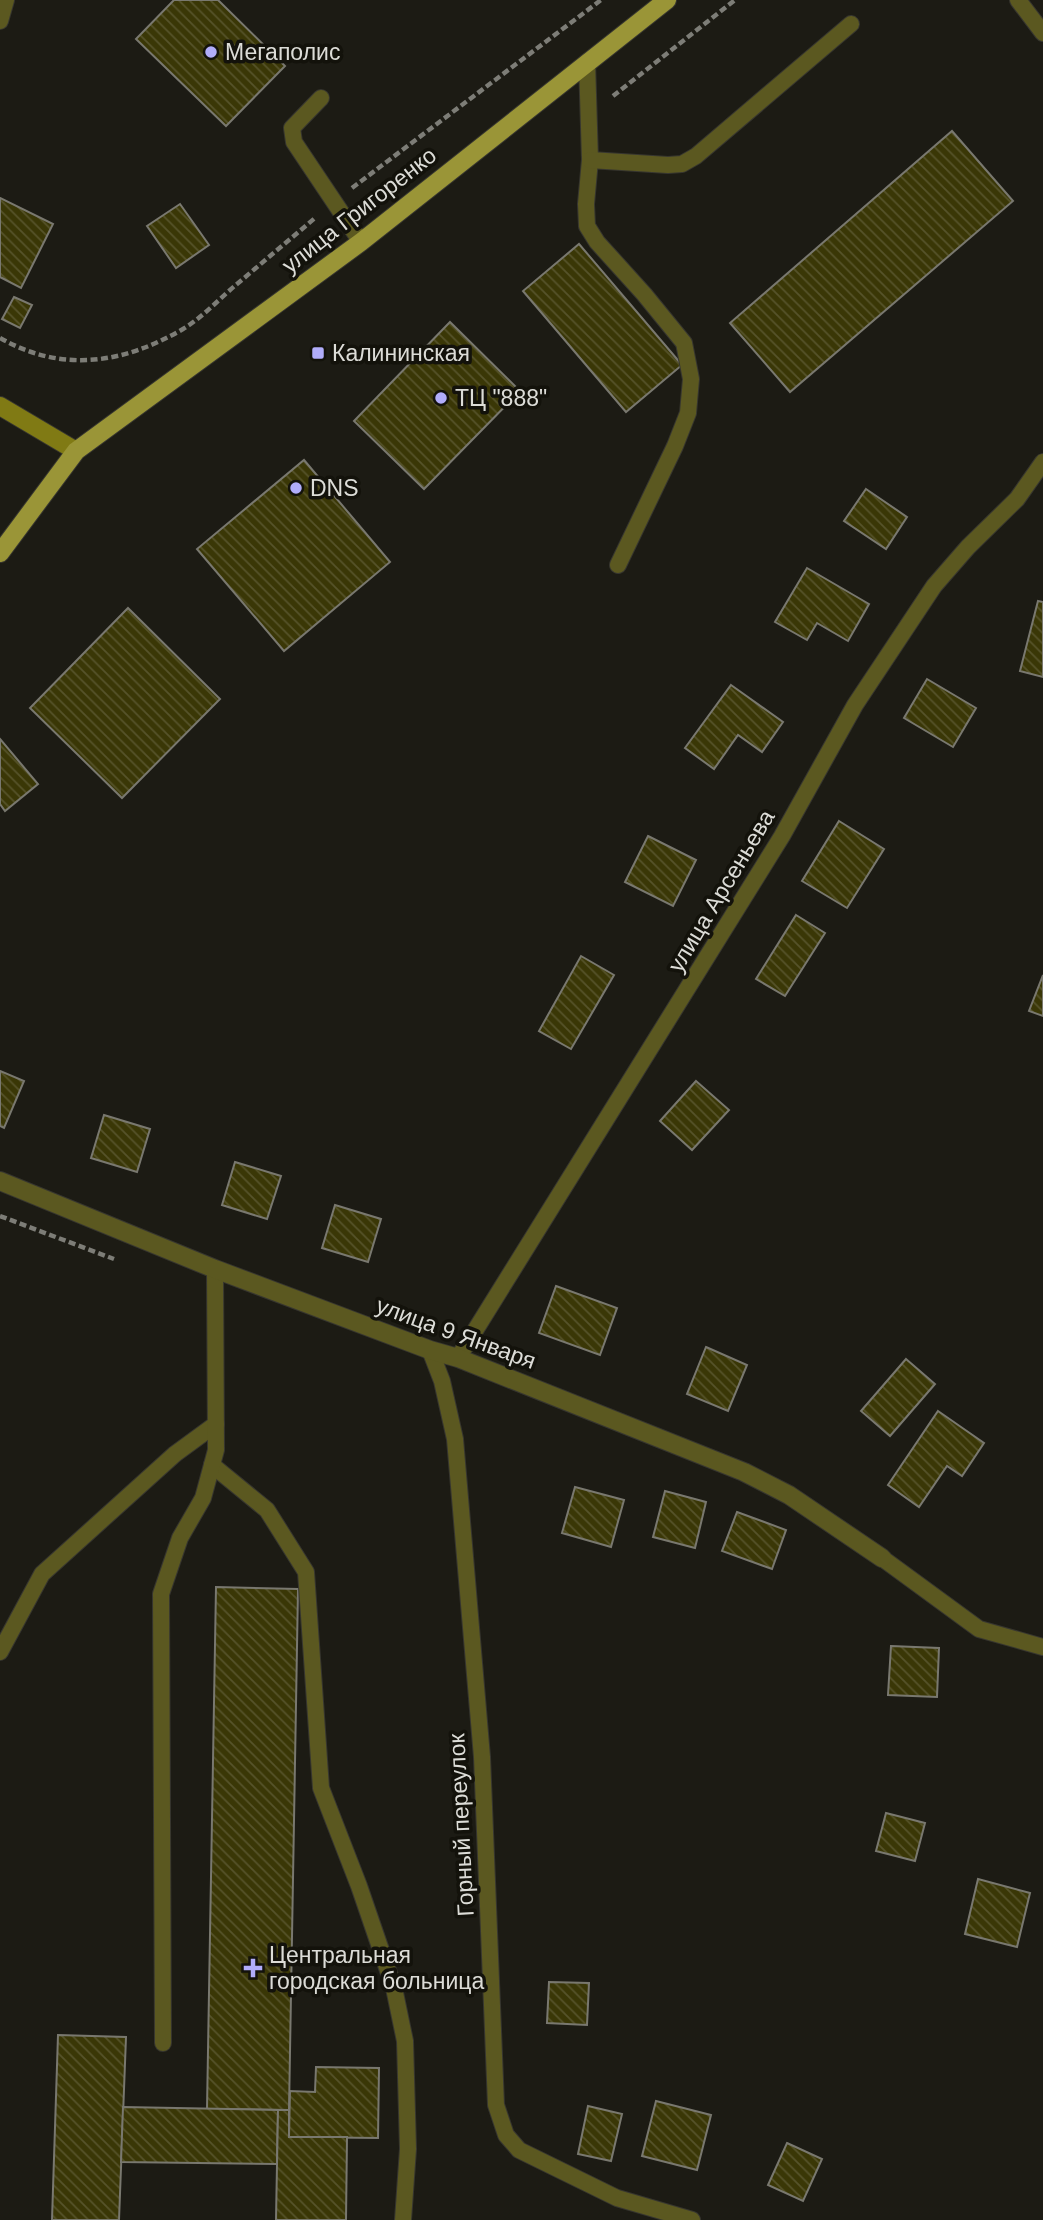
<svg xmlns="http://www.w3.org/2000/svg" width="1043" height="2220" font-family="Helvetica,sans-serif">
  <defs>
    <pattern id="building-back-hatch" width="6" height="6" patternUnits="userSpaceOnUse" patternTransform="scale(1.75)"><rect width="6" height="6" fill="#3a3706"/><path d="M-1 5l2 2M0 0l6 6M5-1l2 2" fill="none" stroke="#56532a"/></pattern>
  </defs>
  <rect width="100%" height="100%" fill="#1c1b14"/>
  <!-- building -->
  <g fill="url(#building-back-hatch)" stroke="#79786f" stroke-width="2">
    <polygon points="174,0 218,0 285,66 226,126 136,39"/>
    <polygon points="952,131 1013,201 790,392 730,323"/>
    <polygon points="0,198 53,224 21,288 0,277"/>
    <polygon points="180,204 209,245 176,268 147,226"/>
    <polygon points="579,244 682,365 626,412 523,291"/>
    <polygon points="14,297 32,305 20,328 2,319"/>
    <polygon points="450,322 520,391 424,489 354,421"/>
    <polygon points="304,460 390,562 284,651 197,549"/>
    <polygon points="866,489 907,517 886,549 844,521"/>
    <polygon points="807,568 869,604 848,641 817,623 807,640 775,622"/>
    <polygon points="1038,601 1043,602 1043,677 1020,671"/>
    <polygon points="128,608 220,699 122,798 30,708"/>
    <polygon points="927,679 976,708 953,747 904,718"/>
    <polygon points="731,685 783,722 762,752 738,735 714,769 685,748"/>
    <polygon points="0,739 38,784 5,811 0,804"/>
    <polygon points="839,821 884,849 847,908 802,881"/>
    <polygon points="648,836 696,860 673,906 625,882"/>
    <polygon points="796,915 825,933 785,996 756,979"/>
    <polygon points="581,956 614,975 571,1049 539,1031"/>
    <polygon points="1043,975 1043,1016 1029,1011"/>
    <polygon points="0,1071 24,1081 4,1128 0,1126"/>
    <polygon points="696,1081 729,1110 692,1150 660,1121"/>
    <polygon points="104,1115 150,1129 137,1172 91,1158"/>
    <polygon points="235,1162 281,1176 267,1219 222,1205"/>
    <polygon points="335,1205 381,1219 368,1262 322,1248"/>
    <polygon points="556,1286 617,1308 600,1355 539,1333"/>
    <polygon points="706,1347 747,1365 728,1411 687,1394"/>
    <polygon points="906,1359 935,1384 890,1436 861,1411"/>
    <polygon points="938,1411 984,1443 962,1476 947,1466 919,1507 888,1485"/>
    <polygon points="575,1487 624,1500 611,1547 562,1533"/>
    <polygon points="665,1491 706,1502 695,1548 653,1537"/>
    <polygon points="737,1512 786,1530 772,1569 722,1551"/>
    <polygon points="216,1587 298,1589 289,2110 207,2109"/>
    <polygon points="891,1646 939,1648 937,1697 888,1695"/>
    <polygon points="886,1813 925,1823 915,1861 876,1851"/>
    <polygon points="978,1879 1030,1893 1017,1947 965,1934"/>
    <polygon points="549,1982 589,1983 587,2025 547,2023"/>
    <polygon points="58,2035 126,2037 119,2220 52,2220"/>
    <polygon points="316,2067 379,2068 378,2138 289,2137 290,2091 315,2092"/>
    <polygon points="656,2101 711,2115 697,2170 642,2156"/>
    <polygon points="588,2106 622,2114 611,2161 578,2154"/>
    <polygon points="123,2107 278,2110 277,2164 121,2162"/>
    <polygon points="278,2110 289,2110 289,2137 347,2137 346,2220 276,2220"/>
    <polygon points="787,2143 822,2159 803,2201 768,2185"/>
  </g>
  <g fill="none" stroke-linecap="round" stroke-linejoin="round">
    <defs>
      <g id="service">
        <polyline points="1018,0 1043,33"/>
        <polyline points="0,21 6,0"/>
        <polyline points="587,62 590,160 586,204 587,226 597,242 644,294 684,343 691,379 688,413 675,446 618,565"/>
        <polyline points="321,98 292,128 294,142 361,242"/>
        <polyline points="590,160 668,165 682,164 696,156 851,24"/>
        <polyline points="430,1350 442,1381 455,1439 482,1757 496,2105 506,2135 519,2150 617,2198 692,2220"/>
        <polyline points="458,1358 782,836 855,705 934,586 968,547 1017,499 1043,462"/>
        <polyline points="212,1465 267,1510 306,1572 321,1788 359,1886 394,1988 405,2041 408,2149 403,2220"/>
        <polyline points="882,1558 979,1629 1043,1647"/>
        <polyline points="0,1652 42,1574 175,1454 216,1424"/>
        <polyline points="163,2043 161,1594 180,1538 203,1498 216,1450 215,1269"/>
      </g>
      <polyline id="minor" points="0,1181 215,1269 430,1350 458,1358 744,1472 789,1495 882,1558"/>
      <polyline id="secondary" points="0,406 76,451"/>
      <polyline id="primary" points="0,553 76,451 361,242 667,0"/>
    </defs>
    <!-- service casing -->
    <use href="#service" stroke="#37362f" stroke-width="18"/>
    <!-- minor casing -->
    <use href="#minor" stroke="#37362f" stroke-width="20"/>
    <!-- secondary casing -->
    <use href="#secondary" stroke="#37362f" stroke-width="20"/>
    <!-- primary casing -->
    <use href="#primary" stroke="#37362f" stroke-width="20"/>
    <!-- path -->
    <g stroke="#7d7d77" stroke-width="4.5" stroke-dasharray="7 3.5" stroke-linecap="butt">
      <polyline points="613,96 735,0"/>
      <polyline points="352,188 601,0"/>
      <path d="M0 338C62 373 123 364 183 329 203 317 220 298 237 284 263 262 289 240 315 218"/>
      <polyline points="0,1216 114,1259"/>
    </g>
    <!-- service -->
    <use href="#service" stroke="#5b5820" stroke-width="16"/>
    <!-- minor -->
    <use href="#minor" stroke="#5b5820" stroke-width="18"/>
    <!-- secondary -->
    <use href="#secondary" stroke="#807a14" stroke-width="18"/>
    <!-- primary -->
    <use href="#primary" stroke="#9a9537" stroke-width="18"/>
  </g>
  <!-- markers -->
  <g fill="#b1adfa" stroke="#13120b" stroke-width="2.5">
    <circle cx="211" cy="52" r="7"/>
    <rect x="311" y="346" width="14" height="14" rx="3.5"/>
    <circle cx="441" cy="398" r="7"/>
    <circle cx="296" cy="488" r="7"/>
    <path d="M249.5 1957.5h7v7h7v7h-7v7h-7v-7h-7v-7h7z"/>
  </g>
  <g text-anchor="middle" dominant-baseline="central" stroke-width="7" stroke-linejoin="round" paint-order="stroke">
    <!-- poi labels -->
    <g font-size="23" fill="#dcdcd7" stroke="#13120b" text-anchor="start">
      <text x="225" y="52">Мегаполис</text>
      <text x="332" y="353">Калининская</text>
      <text x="455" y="398">ТЦ "888"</text>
      <text x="310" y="488">DNS</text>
      <text x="269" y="1955">Центральная<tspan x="269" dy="26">городская больница</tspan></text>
    </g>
    <!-- street labels -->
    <g font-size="23" fill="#dcdcd7" stroke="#13120b">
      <text transform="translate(359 210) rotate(-38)">улица Григоренко</text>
      <text transform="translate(721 891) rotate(-59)">улица Арсеньева</text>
      <text transform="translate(456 1333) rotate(20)">улица 9 Января</text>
      <text transform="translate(461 1825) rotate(-93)">Горный переулок</text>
    </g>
  </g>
</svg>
